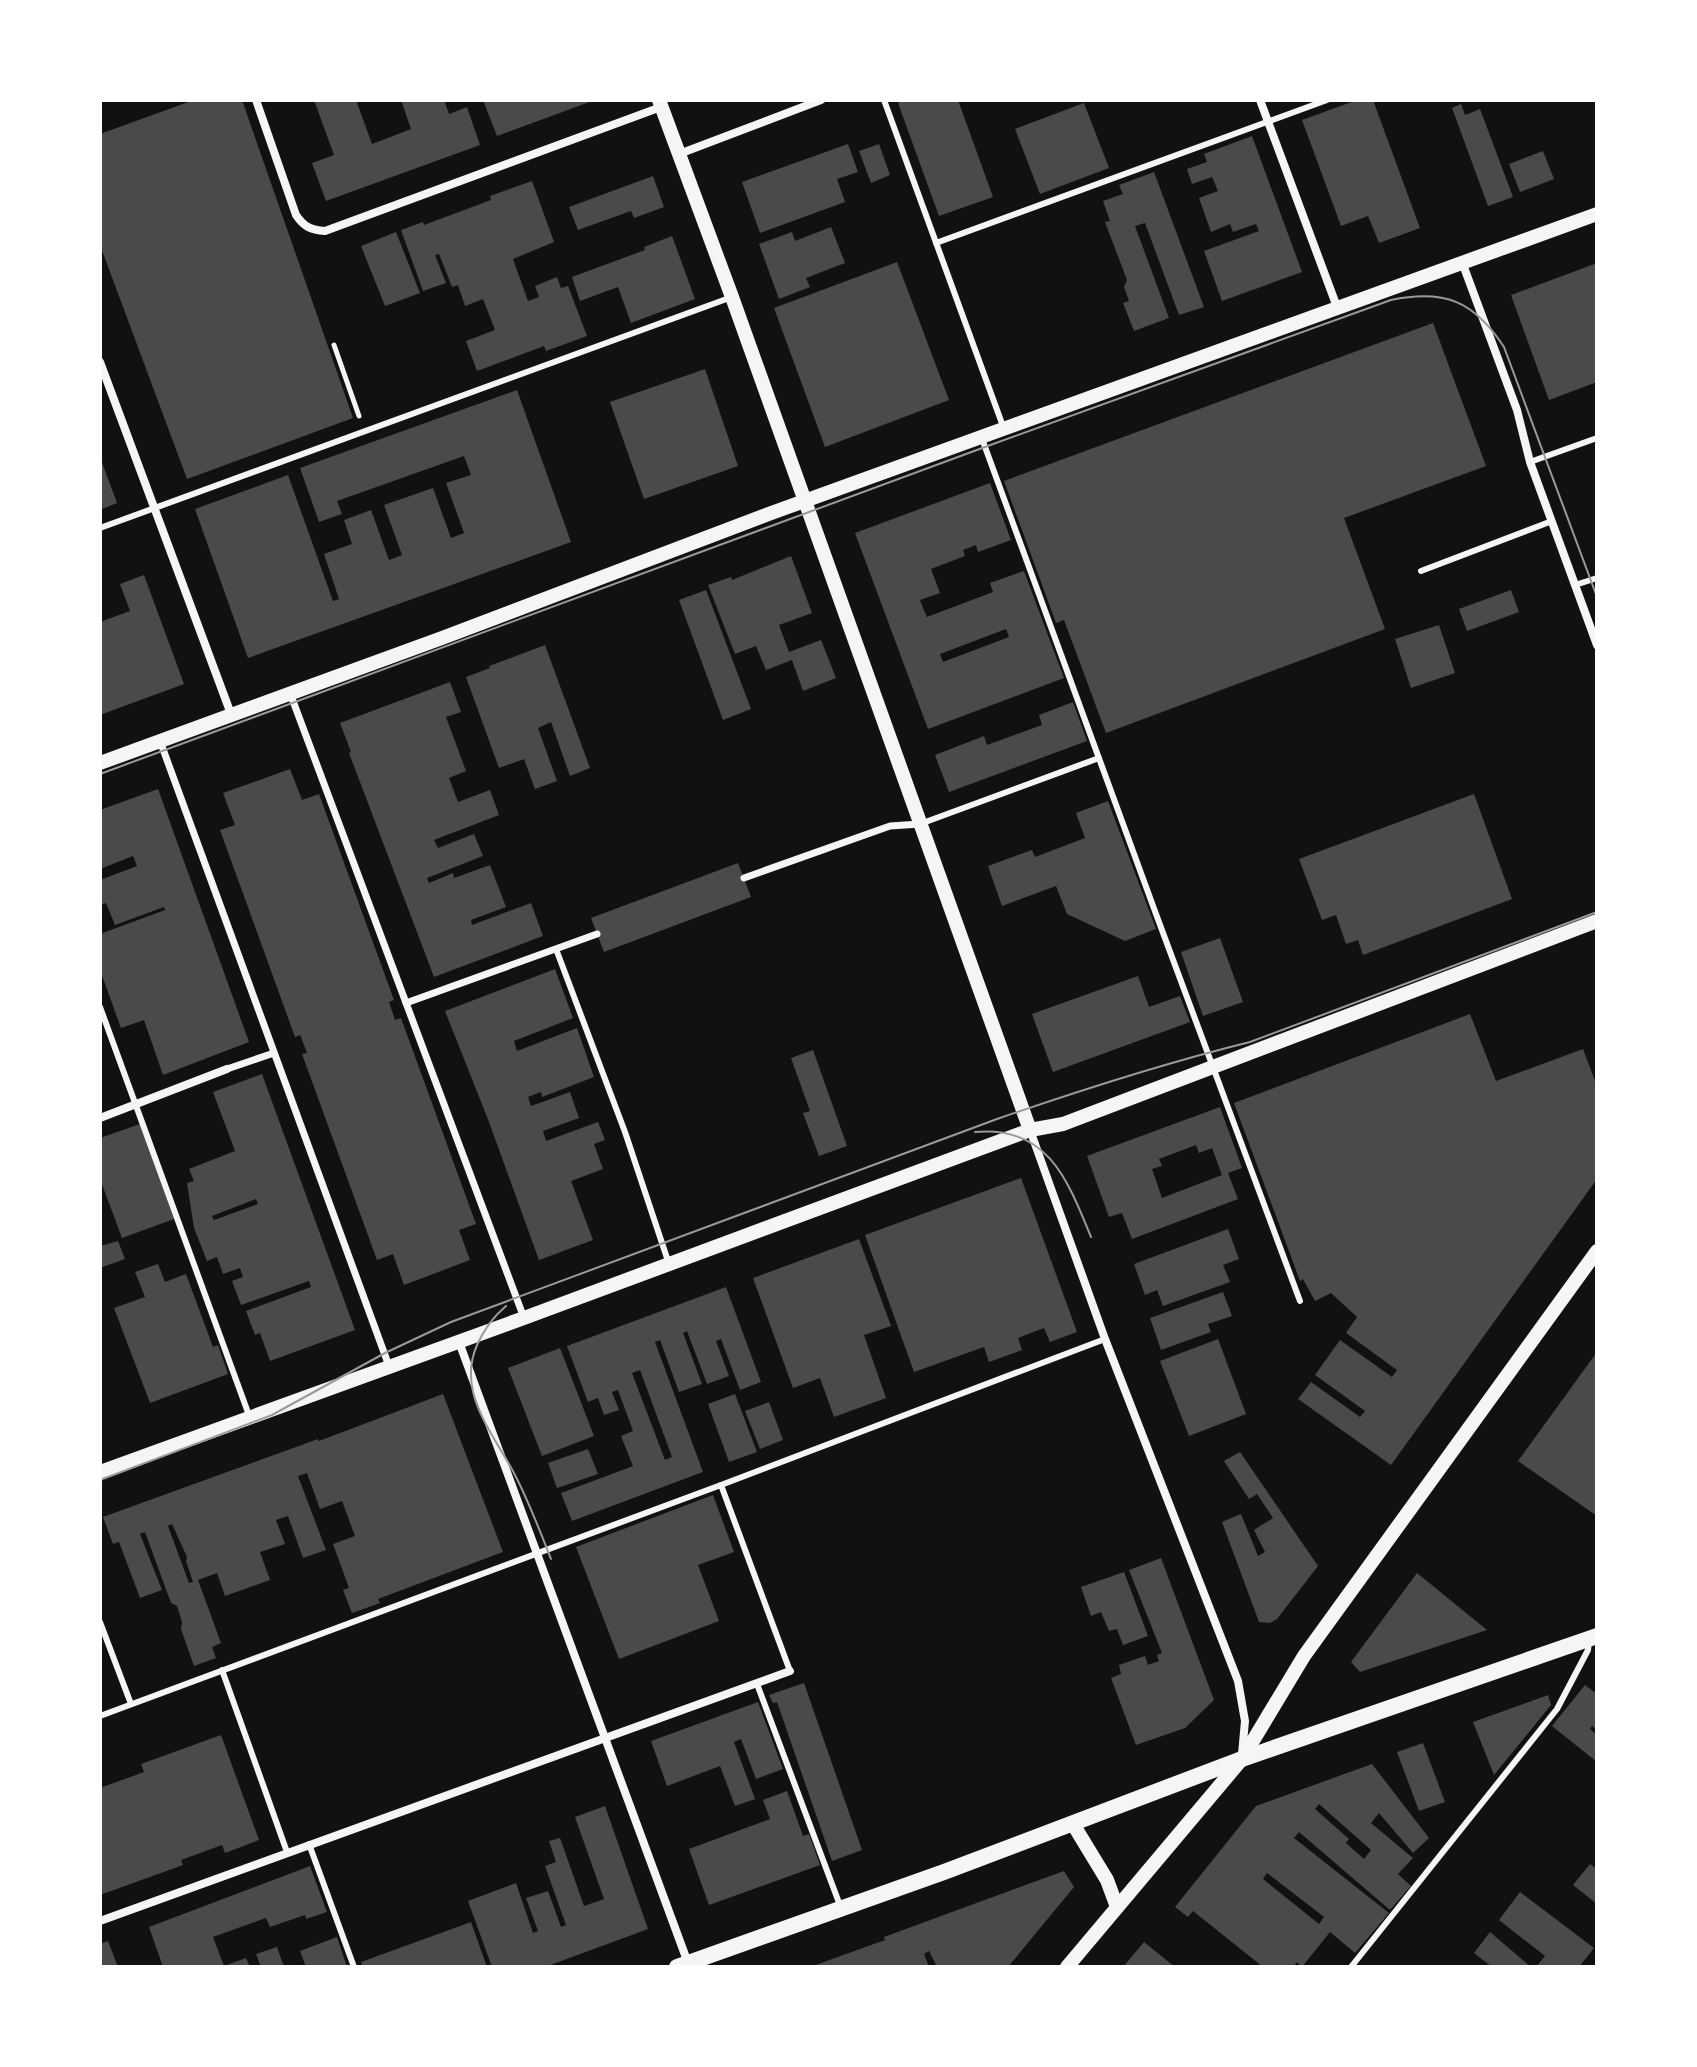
<svg xmlns="http://www.w3.org/2000/svg" width="1697" height="2067" font-family="Manrope,sans-serif">
  <rect width="100%" height="100%" fill="#111"/>
  <!-- building -->
  <g fill="#4a4a4a" fill-rule="evenodd">
    <polygon points="194,100 242,100 353,418 187,479 100,245 100,134"/>
    <polygon points="314,100 356,100 372,144 411,129 401,100 444,100 449,114 467,107 480,145 326,201 312,163 334,155"/>
    <polygon points="483,100 595,100 497,136"/>
    <polygon points="907,100 958,100 993,197 939,216 898,103"/>
    <polygon points="1357,100 1373,100 1420,228 1379,243 1368,216 1341,226 1302,120"/>
    <polygon points="1084,103 1109,168 1040,194 1015,129"/>
    <polygon points="1461,104 1465,115 1480,109 1513,197 1488,206 1452,108"/>
    <polygon points="1252,136 1302,272 1222,301 1204,251 1259,231 1256,224 1233,232 1230,224 1211,232 1199,198 1218,191 1212,177 1192,184 1187,169 1207,162 1204,154"/>
    <polygon points="848,144 858,172 837,179 845,202 760,233 742,182"/>
    <polygon points="879,144 890,175 871,183 859,151"/>
    <polygon points="1543,151 1554,179 1520,192 1509,164"/>
    <polygon points="1154,172 1204,307 1179,315 1145,223 1135,226 1169,318 1134,331 1123,303 1129,301 1124,287 1127,280 1105,222 1110,221 1103,201 1123,194 1119,185"/>
    <polygon points="653,176 664,207 634,218 631,211 578,230 569,207"/>
    <polygon points="532,181 554,242 513,259 528,301 539,297 535,286 557,277 561,288 568,286 587,336 546,351 544,346 477,371 466,341 495,330 483,299 465,306 458,285 452,287 439,254 435,255 446,283 423,291 401,230 423,222 424,225 491,200 490,196"/>
    <polygon points="831,227 845,263 806,278 810,287 779,299 759,244 792,232 795,241"/>
    <polygon points="396,232 420,293 385,306 361,246"/>
    <polygon points="672,236 695,299 631,323 618,287 580,301 572,277 645,250 644,247"/>
    <polygon points="897,262 949,400 825,447 774,308"/>
    <polygon points="1597,263 1597,382 1549,400 1511,295"/>
    <polygon points="1433,323 1486,466 1344,518 1385,629 1106,733 1064,620 1056,623 1004,481"/>
    <polygon points="705,369 738,466 644,499 610,402"/>
    <polygon points="517,390 571,542 248,658 195,509 288,475 333,601 339,599 324,554 352,544 344,520 371,510 389,560 402,555 384,505 433,488 451,538 464,533 446,483 471,475 464,456 337,501 342,514 319,522 300,468"/>
    <polygon points="100,457 117,503 100,510"/>
    <path d="M990 483 1011 540 978 552 976 545 963 550 965 556 931 569 940 593 920 600 923 608 927 617 993 592 990 583 1024 571 1064 678 928 729 855 533ZM1006 629 1009 637 943 662 940 654Z"/>
    <polygon points="791,556 812,613 779,625 789,652 821,640 836,678 803,691 792,660 766,670 756,646 735,654 708,585 731,577 732,580"/>
    <polygon points="144,575 184,684 100,715 100,622 130,611 120,584"/>
    <polygon points="706,590 751,709 723,720 679,600"/>
    <polygon points="1511,590 1519,612 1467,631 1459,609"/>
    <polygon points="1439,625 1455,673 1411,688 1395,639"/>
    <polygon points="545,645 590,768 570,776 551,722 538,728 557,781 535,789 524,759 499,768 466,677 490,668 489,666"/>
    <polygon points="450,682 461,712 446,717 466,771 449,778 458,802 490,790 499,815 434,840 438,848 474,834 483,856 427,878 429,883 453,873 454,878 490,865 506,907 471,920 472,925 531,903 543,936 434,977 349,753 351,752 340,723"/>
    <polygon points="1073,702 1087,741 949,792 935,755 984,736 987,745 1042,725 1039,715"/>
    <polygon points="290,769 302,800 319,794 394,1000 389,1002 395,1020 401,1018 476,1224 459,1230 470,1260 404,1285 393,1254 377,1260 302,1054 307,1053 301,1037 300,1035 295,1037 220,830 235,825 223,793"/>
    <polygon points="158,789 249,1042 163,1075 144,1020 121,1028 100,970 100,934 165,910 164,907 115,925 106,903 100,905 100,880 137,866 133,856 100,869 100,810"/>
    <polygon points="1474,794 1512,899 1363,955 1358,940 1346,944 1336,915 1322,920 1299,859"/>
    <polygon points="1108,801 1156,929 1125,941 1067,914 1056,886 1002,906 988,866 1032,850 1035,857 1085,838 1076,813"/>
    <polygon points="738,863 751,897 604,952 591,918"/>
    <polygon points="1220,938 1243,1002 1203,1016 1181,952"/>
    <polygon points="555,969 573,1018 514,1041 517,1051 577,1028 594,1077 542,1097 541,1092 528,1097 531,1106 570,1092 579,1118 543,1131 546,1141 598,1122 605,1140 594,1144 603,1169 571,1181 593,1240 539,1260 489,1122 445,1011"/>
    <polygon points="1138,976 1149,1007 1180,996 1190,1022 1053,1072 1032,1014"/>
    <polygon points="1470,1014 1496,1081 1583,1049 1597,1086 1597,1179 1391,1465 1298,1399 1311,1382 1360,1417 1365,1411 1315,1375 1340,1340 1392,1377 1397,1370 1346,1333 1357,1317 1331,1293 1315,1301 1303,1279 1300,1281 1234,1103"/>
    <polygon points="813,1050 847,1146 819,1156 803,1113 810,1111 791,1058"/>
    <path d="M262 1074 355 1330 270 1361 260 1333 255 1335 246 1311 311 1287 309 1281 241 1305 232 1281 243 1277 240 1268 223 1274 217 1257 207 1261 194 1228 187 1183 194 1181 189 1169 235 1151 213 1092ZM256 1199 258 1204 214 1220 212 1216Z"/>
    <path d="M1220 1107 1242 1168 1228 1173 1238 1199 1132 1239 1122 1213 1109 1217 1087 1156ZM1196 1145 1199 1153 1212 1148 1222 1175 1162 1198 1152 1169 1162 1166 1159 1159Z"/>
    <polygon points="140,1124 174,1219 122,1238 100,1179 100,1138"/>
    <polygon points="1021,1178 1077,1332 1050,1342 1044,1328 1018,1338 1022,1350 989,1362 984,1347 914,1372 865,1235"/>
    <polygon points="1228,1229 1239,1259 1223,1265 1230,1282 1163,1306 1157,1290 1145,1295 1134,1264"/>
    <polygon points="859,1239 891,1326 864,1335 886,1398 834,1417 820,1378 793,1388 753,1278"/>
    <polygon points="118,1241 125,1259 100,1268 100,1246"/>
    <polygon points="158,1264 165,1282 186,1274 213,1347 218,1345 228,1374 150,1403 114,1308 145,1297 135,1272"/>
    <path d="M726 1287 761 1382 740 1390 721 1339 716 1341 729 1376 707 1384 687 1331 683 1333 702 1384 679 1392 660 1340 655 1342 703 1472 572 1521 561 1493 633 1466 621 1436 633 1431 618 1390 612 1392 619 1410 604 1415 598 1398 588 1402 567 1346ZM640 1370 672 1457 665 1460 632 1373Z"/>
    <polygon points="1223,1292 1232,1316 1208,1324 1211,1332 1161,1350 1150,1318"/>
    <polygon points="1218,1339 1246,1414 1189,1436 1160,1361"/>
    <polygon points="560,1348 594,1436 542,1456 508,1368"/>
    <polygon points="1597,1352 1597,1516 1518,1461"/>
    <path d="M443 1394 503 1552 378 1599 380 1603 352 1613 343 1590 349 1588 333 1544 355 1536 342 1501 320 1509 307 1473 298 1476 326 1550 303 1558 288 1516 276 1520 285 1544 260 1552 270 1580 225 1596 217 1573 198 1580 221 1643 212 1647 216 1658 194 1666 181 1629 182 1622 177 1606 171 1603 145 1532 140 1534 162 1590 140 1598 119 1542 113 1544 103 1517 318 1439 319 1441ZM172 1524 187 1557 186 1561 193 1582 189 1583 168 1526Z"/>
    <polygon points="735,1394 757,1452 729,1462 708,1404"/>
    <polygon points="769,1402 783,1440 760,1449 745,1411"/>
    <polygon points="588,1449 598,1474 557,1488 548,1463"/>
    <polygon points="1240,1452 1318,1566 1277,1619 1270,1623 1259,1622 1222,1522 1241,1514 1258,1556 1265,1552 1254,1530 1273,1518 1257,1494 1249,1499 1224,1461"/>
    <polygon points="713,1495 734,1552 698,1565 719,1621 619,1659 576,1547"/>
    <polygon points="1161,1558 1214,1700 1185,1728 1136,1745 1111,1678 1121,1674 1119,1665 1145,1656 1148,1665 1159,1661 1157,1655 1162,1653 1129,1570"/>
    <polygon points="1124,1572 1148,1636 1123,1645 1117,1629 1109,1631 1101,1612 1091,1616 1081,1587"/>
    <polygon points="1417,1573 1487,1630 1360,1672 1351,1662"/>
    <polygon points="804,1683 862,1850 832,1861 777,1702 773,1703 769,1695"/>
    <polygon points="1585,1685 1597,1694 1597,1730 1592,1726 1590,1729 1597,1735 1597,1762 1552,1726"/>
    <polygon points="1548,1695 1551,1705 1494,1775 1473,1722"/>
    <polygon points="758,1702 783,1769 756,1779 741,1739 734,1742 755,1799 735,1806 720,1766 667,1786 651,1741"/>
    <polygon points="221,1735 259,1840 225,1853 222,1845 181,1860 183,1865 100,1895 100,1788 144,1772 141,1764"/>
    <polygon points="1423,1743 1445,1802 1419,1811 1397,1752"/>
    <path d="M1372 1764 1429 1838 1413 1853 1379 1813 1371 1823 1413 1858 1398 1874 1411 1886 1390 1910 1299 1832 1294 1838 1389 1913 1355 1953 1330 1932 1302 1967 1297 1962 1293 1967H1263L1193 1911 1188 1917 1175 1907 1256 1806ZM1319 1804 1371 1850 1364 1859 1346 1843 1349 1839 1315 1809ZM1267 1873 1324 1917 1319 1924 1263 1879Z"/>
    <polygon points="787,1791 803,1836 809,1834 820,1865 709,1905 689,1849 770,1819 763,1800"/>
    <polygon points="605,1806 648,1929 545,1967 492,1967 468,1901 516,1883 533,1933 538,1931 526,1898 548,1891 561,1927 566,1925 545,1866 556,1862 549,1841 560,1838 584,1906 604,1899 575,1817"/>
    <polygon points="1590,1864 1597,1869 1597,1904 1573,1885"/>
    <polygon points="310,1866 327,1912 306,1919 305,1915 270,1927 266,1918 213,1937 224,1966 246,1958 250,1967 163,1967 149,1927"/>
    <polygon points="1064,1871 1074,1887 1008,1967 937,1967 929,1951 924,1954 929,1967 810,1967 885,1940 884,1937"/>
    <polygon points="1520,1892 1594,1948 1579,1967 1536,1967 1545,1956 1499,1920"/>
    <polygon points="471,1922 487,1967 363,1967 361,1962"/>
    <polygon points="1490,1932 1531,1967 1492,1967 1474,1953"/>
    <polygon points="337,1937 347,1967 306,1967 300,1951"/>
    <polygon points="108,1941 118,1967 100,1967 100,1944"/>
    <polygon points="1144,1942 1175,1967 1123,1967"/>
    <polygon points="277,1947 284,1967 261,1967 256,1954"/>
  </g>
  <g fill="none" stroke-linecap="round" stroke-linejoin="round">
    <!-- path -->
    <polyline stroke="#f5f5f5" stroke-width="5" points="334,345 359,416"/>
    <!-- service -->
    <g stroke="#f5f5f5" stroke-width="6">
      <polyline points="884,100 1004,429"/>
      <polyline points="936,243 1327,100"/>
      <polyline points="981,436 1156,914 1300,1301"/>
      <polyline points="1530,462 1597,438"/>
      <polyline points="100,528 732,297"/>
      <polyline points="1421,571 1552,521"/>
      <polyline points="1575,585 1597,578"/>
      <polyline points="920,824 1099,758"/>
      <polyline points="556,949 625,1132 669,1264"/>
      <polyline points="100,1007 250,1418"/>
      <polyline points="721,1485 790,1671"/>
      <polyline points="100,1622 131,1704"/>
      <polyline points="222,1670 287,1852"/>
      <polyline points="757,1684 841,1908"/>
      <polyline points="100,1716 721,1485 1105,1339"/>
      <polyline points="309,1844 354,1967"/>
      <polyline points="1351,1967 1557,1709 1588,1650 1589,1642"/>
    </g>
    <!-- pedestrian -->
    <g stroke="#f5f5f5" stroke-width="7">
      <polyline points="290,693 524,1318"/>
      <polyline points="160,741 389,1366"/>
      <polyline points="744,878 890,826 920,824"/>
      <polyline points="406,1003 597,934"/>
      <polyline points="227,1069 274,1053"/>
    </g>
    <!-- minor -->
    <g stroke="#f5f5f5" stroke-width="8">
      <path d="M256 100 296 215C304 227 311 230 325 231L661 107"/>
      <polyline points="1260,100 1337,307"/>
      <polyline points="679,154 821,100"/>
      <polyline points="1462,262 1517,410 1530,462 1597,645"/>
      <polyline points="100,362 231,714"/>
      <polyline points="100,1118 227,1069"/>
      <polyline points="1030,1130 1105,1339 1238,1681 1245,1721 1242,1754"/>
      <polyline points="459,1342 688,1963"/>
      <polyline points="100,1921 790,1671"/>
    </g>
    <!-- tertiary -->
    <g stroke="#f5f5f5" stroke-width="14">
      <polyline points="659,100 732,297 1030,1130"/>
      <polyline points="100,763 442,638 774,512 1597,214"/>
      <polyline points="100,1472 524,1318 1030,1130 1063,1124 1597,921"/>
      <polyline points="1073,1824 1107,1880 1117,1907"/>
      <polyline points="1067,1967 1242,1759 1304,1656 1597,1251"/>
    </g>
    <!-- secondary -->
    <polyline stroke="#f5f5f5" stroke-width="16" points="677,1967 944,1872 1242,1759 1597,1636"/>
    <!-- tram -->
    <g stroke="#9a9a9a" stroke-width="2">
      <path d="M100 774 985 447 1391 300C1445 289 1474 301 1504 347L1597 597"/>
      <path d="M975 1132C1048 1125 1068 1181 1091 1237"/>
      <path d="M506 1306C493 1317 484 1329 477 1345 456 1393 494 1434 515 1475 529 1502 540 1531 551 1559"/>
      <path d="M100 1480 272 1415 385 1353 451 1322 997 1119C1081 1090 1165 1063 1250 1042L1597 912"/>
    </g>
  </g>
  <!-- border -->
  <rect width="1697" height="2067" fill="none" stroke="#ffffff" stroke-width="204"/>
</svg>
